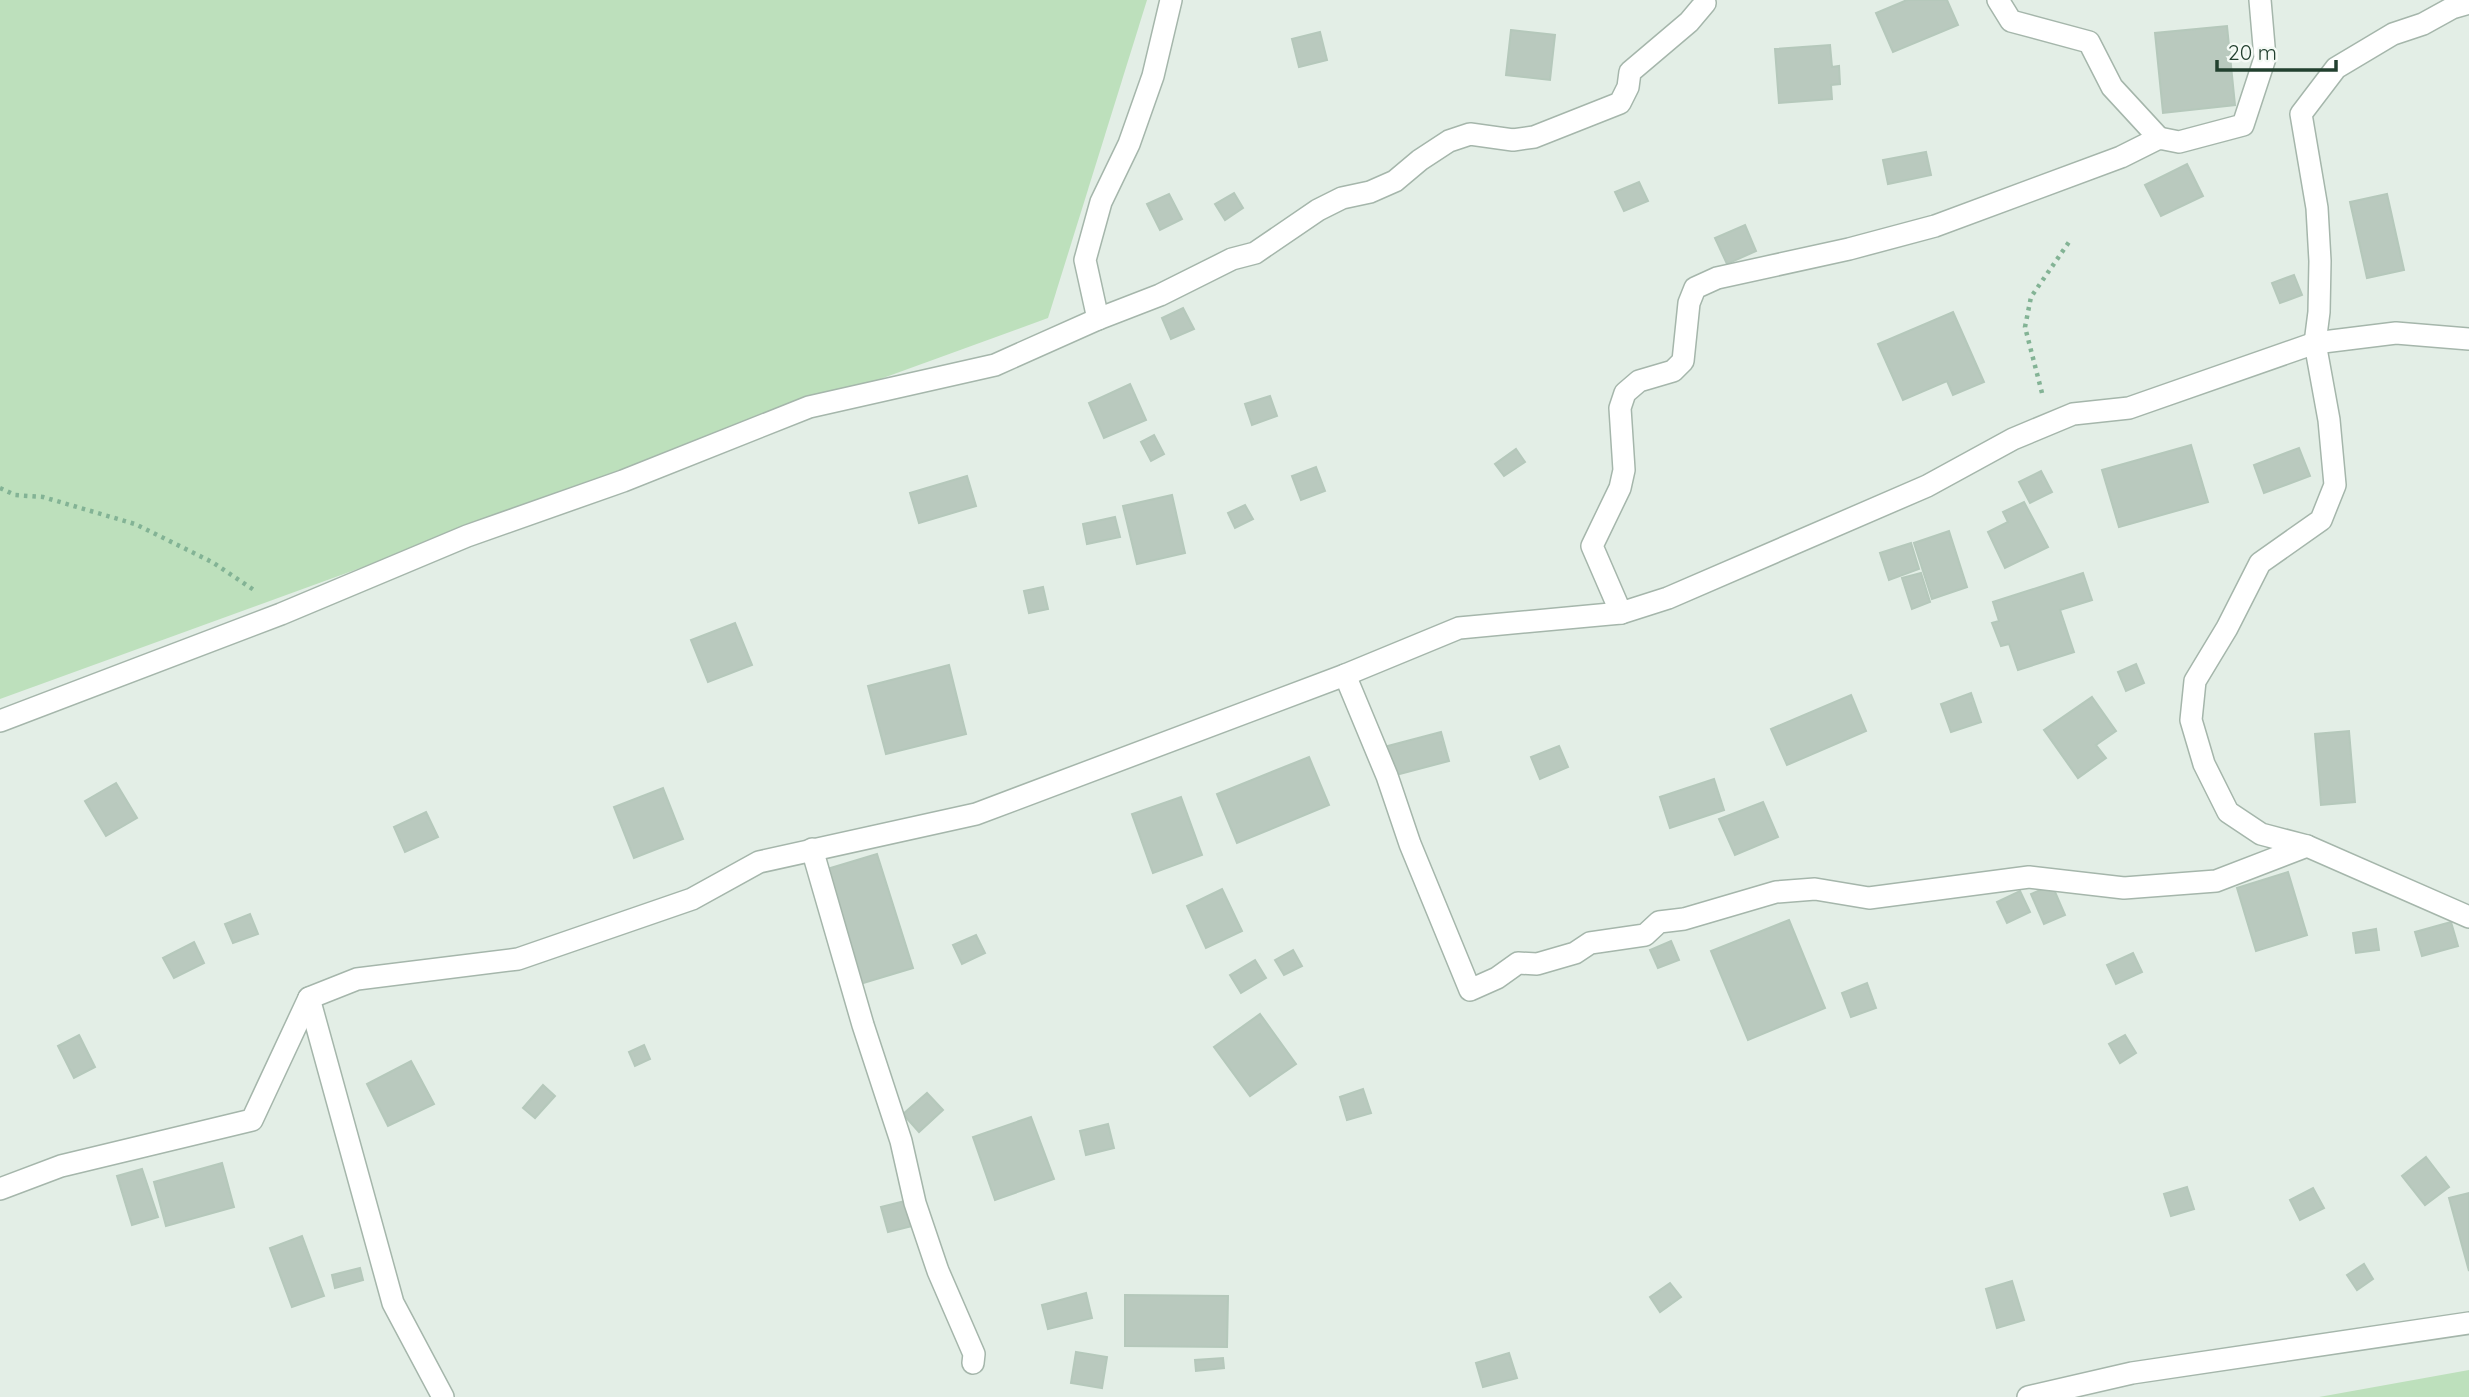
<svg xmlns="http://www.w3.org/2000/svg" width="2469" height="1397" font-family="Quicksand,sans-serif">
  <rect width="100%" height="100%" fill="#e3eee6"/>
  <!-- grass -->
  <g fill="#bde0bc">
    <polygon points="0,0 1147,0 1048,318 0,699"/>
    <polygon points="2469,1370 2469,1397 2319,1397"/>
  </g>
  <!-- building -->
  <g fill="#b9c9be" stroke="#b5c8bb" stroke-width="2">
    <polygon points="1907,0 1947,0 1958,25 1893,52 1876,13"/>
    <polygon points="2227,26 2235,105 2163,113 2155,33"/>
    <polygon points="1511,30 1555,35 1550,80 1506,75"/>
    <polygon points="1320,32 1327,60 1299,67 1292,39"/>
    <polygon points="1830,45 1832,67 1839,66 1840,84 1831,85 1832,99 1779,103 1775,49"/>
    <polygon points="1926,152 1931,175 1888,184 1883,160"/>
    <polygon points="2187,164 2203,196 2161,216 2145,185"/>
    <polygon points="1639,182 1648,201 1624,211 1615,192"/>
    <polygon points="1234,193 1243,208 1225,220 1215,204"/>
    <polygon points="1169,194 1182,219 1160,230 1147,204"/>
    <polygon points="2387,194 2404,270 2367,278 2350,202"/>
    <polygon points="1745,225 1756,251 1727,264 1715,238"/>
    <polygon points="2294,275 2302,295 2280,303 2272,283"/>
    <polygon points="1183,308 1194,329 1171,339 1162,318"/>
    <polygon points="1953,312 1984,382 1953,395 1947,381 1903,400 1878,344"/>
    <polygon points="1130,384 1146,420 1104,438 1089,403"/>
    <polygon points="1270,396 1277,416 1252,425 1245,404"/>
    <polygon points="1154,435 1164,454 1151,461 1141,442"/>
    <polygon points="2191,445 2208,502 2119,527 2102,470"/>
    <polygon points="2299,448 2310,476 2264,493 2254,465"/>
    <polygon points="1516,449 1525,462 1504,476 1495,464"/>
    <polygon points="1316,467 1325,491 1301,500 1292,476"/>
    <polygon points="2041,471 2052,492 2030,503 2019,482"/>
    <polygon points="967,476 976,506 919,523 910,493"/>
    <polygon points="1172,495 1185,553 1137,564 1123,506"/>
    <polygon points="2024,502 2048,547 2005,568 1988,532 2008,522 2003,512"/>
    <polygon points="1245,505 1253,519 1235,528 1228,513"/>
    <polygon points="1115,517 1120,537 1087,544 1083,524"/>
    <polygon points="1949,531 1967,587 1932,599 1914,543"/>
    <polygon points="1911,543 1919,569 1889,580 1880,553"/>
    <polygon points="1921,573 1930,602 1912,609 1902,578"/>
    <polygon points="2083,573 2092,600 2060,610 2074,652 2018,670 2009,644 2001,646 1992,623 1999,621 1993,602"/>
    <polygon points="1043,587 1048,609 1029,613 1024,591"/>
    <polygon points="735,623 752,665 708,682 691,640"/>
    <polygon points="2136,664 2144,683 2126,691 2118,672"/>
    <polygon points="949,665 966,734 886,754 868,686"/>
    <polygon points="1971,693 1981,722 1951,732 1941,704"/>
    <polygon points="1851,695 1866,731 1787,765 1771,729"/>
    <polygon points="2092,697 2116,731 2096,745 2106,758 2078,778 2044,730"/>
    <polygon points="2349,731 2355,802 2321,805 2315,734"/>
    <polygon points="1441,732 1449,761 1392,776 1384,747"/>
    <polygon points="1559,746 1568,767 1540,779 1531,757"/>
    <polygon points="1309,757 1329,805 1237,843 1217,794"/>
    <polygon points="1714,779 1724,810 1670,828 1660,797"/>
    <polygon points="116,783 137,818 106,836 85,801"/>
    <polygon points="663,788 683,839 634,858 614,807"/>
    <polygon points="1181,797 1202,855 1153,873 1132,814"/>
    <polygon points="1763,802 1778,837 1735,855 1719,819"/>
    <polygon points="426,812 438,837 405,852 394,827"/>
    <polygon points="877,854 913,968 860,984 824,870"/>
    <polygon points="2288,872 2307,935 2256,951 2237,888"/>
    <polygon points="2052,885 2065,915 2044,924 2031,894"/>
    <polygon points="1222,889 1242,931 1206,948 1187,906"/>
    <polygon points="2020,891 2030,912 2007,923 1997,902"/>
    <polygon points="250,914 258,934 233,943 225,924"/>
    <polygon points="1789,920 1825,1008 1748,1040 1711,951"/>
    <polygon points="2451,922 2458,946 2422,956 2415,932"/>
    <polygon points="2376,929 2379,950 2356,953 2353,933"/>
    <polygon points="976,935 985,953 962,964 953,945"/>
    <polygon points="1671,941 1679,960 1658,968 1650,950"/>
    <polygon points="194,942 204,963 174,978 163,958"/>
    <polygon points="1293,950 1302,966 1284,975 1275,960"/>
    <polygon points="2133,953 2142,972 2116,984 2107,965"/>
    <polygon points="1255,960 1266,978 1241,993 1230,975"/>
    <polygon points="1867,983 1876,1008 1851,1017 1842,993"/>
    <polygon points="1260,1014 1296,1064 1250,1096 1214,1047"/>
    <polygon points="79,1035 95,1067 74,1078 58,1046"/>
    <polygon points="2125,1035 2136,1053 2120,1063 2109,1044"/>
    <polygon points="644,1045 650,1059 635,1066 629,1052"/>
    <polygon points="411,1061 434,1104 388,1126 367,1084"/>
    <polygon points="543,1085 555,1096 535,1118 523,1108"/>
    <polygon points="1363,1089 1371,1113 1347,1120 1340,1097"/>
    <polygon points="927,1093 943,1110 919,1132 903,1114"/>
    <polygon points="1031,1117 1054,1179 995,1200 973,1137"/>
    <polygon points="1108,1124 1114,1148 1086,1155 1080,1131"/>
    <polygon points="2426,1157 2449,1187 2425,1205 2402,1176"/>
    <polygon points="222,1163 234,1207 166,1226 154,1182"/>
    <polygon points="142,1169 158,1217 132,1225 117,1176"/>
    <polygon points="2187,1187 2194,1209 2171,1216 2164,1194"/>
    <polygon points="2313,1188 2324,1208 2300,1220 2290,1200"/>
    <polygon points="2469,1193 2469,1271 2449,1198"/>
    <polygon points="909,1200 916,1225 888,1232 881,1207"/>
    <polygon points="302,1236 324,1296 292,1307 270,1248"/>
    <polygon points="2364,1264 2373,1279 2357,1290 2347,1275"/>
    <polygon points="360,1268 363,1280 335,1288 332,1275"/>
    <polygon points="2012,1281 2024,1320 1997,1328 1986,1289"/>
    <polygon points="1670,1283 1681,1297 1660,1312 1650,1297"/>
    <polygon points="1086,1293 1092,1318 1048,1329 1042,1305"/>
    <polygon points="1125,1295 1228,1296 1227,1347 1125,1346"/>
    <polygon points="1076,1352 1107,1357 1102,1388 1071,1383"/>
    <polygon points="1509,1353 1517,1378 1483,1387 1476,1363"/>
    <polygon points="1223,1358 1224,1368 1196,1371 1195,1360"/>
  </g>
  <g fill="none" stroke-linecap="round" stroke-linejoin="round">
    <defs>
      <g id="street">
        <polyline points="1998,0 2011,21 2089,42 2112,87 2159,138"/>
        <polyline points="2469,3 2452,8 2423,24 2393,34 2336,68 2301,114 2317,208 2320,261 2319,312 2315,343 2329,420 2335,485 2321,520 2260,563 2227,628 2195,681 2191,720 2204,764 2228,812 2261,834 2307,846 2469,917"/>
        <polyline points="1098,319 1085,260 1101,202 1129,144 1153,76 1171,0"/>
        <polyline points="1621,613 1592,546 1620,488 1624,470 1620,408 1625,393 1639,381 1673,371 1683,361 1689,303 1695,288 1717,278 1849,249 1935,226 2121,157 2159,138 2179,142 2243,125 2265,58 2260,0"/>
        <polyline points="1345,675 1387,776 1410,844 1470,990 1497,978 1518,963 1537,964 1575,953 1590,943 1645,935 1659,922 1684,919 1776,892 1815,889 1869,898 2029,877 2124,888 2216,881 2307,846"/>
        <polyline points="0,721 281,614 467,536 623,481 809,407 995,365 1098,319 1160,295 1232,259 1255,253 1318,210 1342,198 1370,192 1395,181 1420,160 1449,141 1470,134 1513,140 1534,137 1620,103 1628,87 1630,72 1689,22 1705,3 1704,0"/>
        <polyline points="812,849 863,1025 901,1141 915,1203 938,1271 974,1354 973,1363"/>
        <polyline points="309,998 393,1303 443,1397"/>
        <polyline points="0,1189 61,1166 252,1120 309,998 357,979 518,959 692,899 759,862 976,814 1345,675 1459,628 1621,613 1668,598 1927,486 2013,439 2073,414 2129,408 2315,343 2396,333 2469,339"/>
        <polyline points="2028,1397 2132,1373 2469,1323"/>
      </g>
    </defs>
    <!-- street casing -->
    <use href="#street" stroke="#a5b6ab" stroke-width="24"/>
    <!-- path -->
    <g stroke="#83b395" stroke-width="4.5" stroke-dasharray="3.5 5" stroke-linecap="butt">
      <polyline points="2042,393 2025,327 2031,297 2069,242"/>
      <polyline points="0,488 15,495 43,497 135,524 212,562 254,590"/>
    </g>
    <!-- street -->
    <use href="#street" stroke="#fff" stroke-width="21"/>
  </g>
  <!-- scale -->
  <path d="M2217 60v10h119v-10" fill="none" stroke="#22402f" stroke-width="3.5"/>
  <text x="2228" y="60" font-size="21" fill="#22402f" stroke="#f4faf5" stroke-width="5" paint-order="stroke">20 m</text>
</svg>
